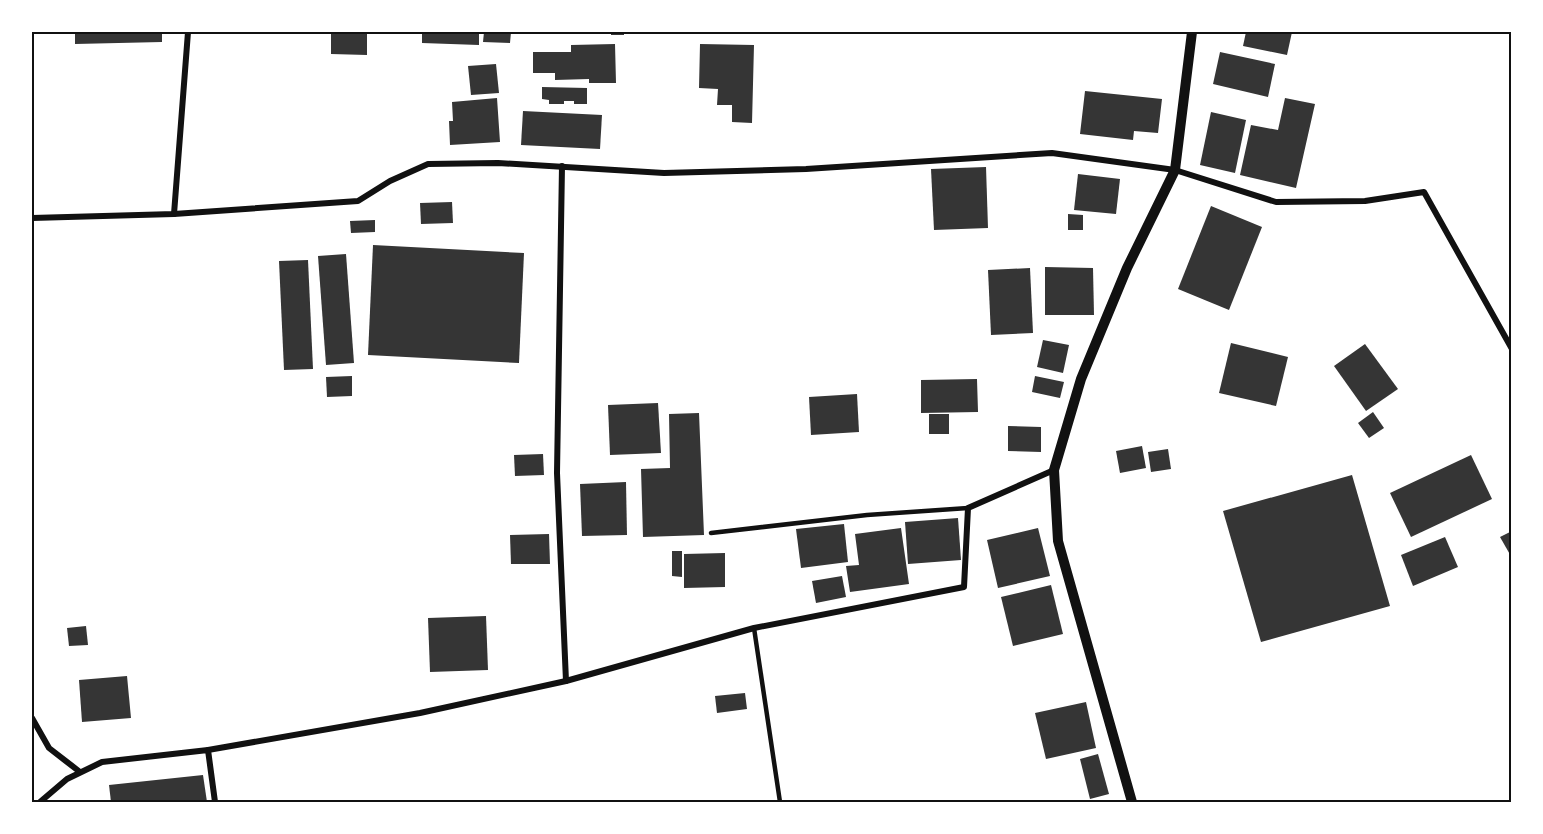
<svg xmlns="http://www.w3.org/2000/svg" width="1543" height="834" font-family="'Noto Sans',sans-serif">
  <rect width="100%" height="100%" fill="#fff"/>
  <!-- building -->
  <g fill="#353535">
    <polygon points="75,32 162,32 162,42 75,44"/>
    <polygon points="331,32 367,32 367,55 331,54"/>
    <polygon points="422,32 479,32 479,45 422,43"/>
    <polygon points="484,32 511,32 510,43 483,42"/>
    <rect x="611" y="32" width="13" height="3"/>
    <polygon points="1246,32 1292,32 1287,55 1243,46"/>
    <polygon points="615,44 616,83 589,83 589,79 555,80 555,73 533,73 533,52 571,52 571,45"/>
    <polygon points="700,44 754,45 752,123 732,122 732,105 717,105 718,89 699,88"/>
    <polygon points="1220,52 1275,64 1268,97 1213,84"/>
    <polygon points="496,64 499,93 471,95 468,66"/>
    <polygon points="542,87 587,88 587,104 574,104 574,101 564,101 564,104 549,104 549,100 542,99"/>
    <polygon points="1085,91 1162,99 1158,133 1134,131 1133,140 1080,134"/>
    <polygon points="497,98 500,142 450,145 449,121 453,121 452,102"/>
    <polygon points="1285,98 1315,104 1296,188 1240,175 1251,125 1278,130"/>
    <polygon points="523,111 602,115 600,149 521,145"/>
    <polygon points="1211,112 1246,120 1235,173 1200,165"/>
    <polygon points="986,167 988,228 934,230 931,169"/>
    <polygon points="1078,174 1120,179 1116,214 1074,210"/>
    <polygon points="452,202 453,223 421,224 420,203"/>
    <polygon points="1211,206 1262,227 1229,310 1178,289"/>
    <polygon points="1068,214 1083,215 1083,230 1068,230"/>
    <polygon points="375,220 375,232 351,233 350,221"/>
    <polygon points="373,245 524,253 519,363 368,355"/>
    <polygon points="346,254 354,363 326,365 318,256"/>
    <polygon points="308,260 313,369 284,370 279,261"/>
    <polygon points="1045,267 1093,268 1094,315 1045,315"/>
    <polygon points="1030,268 1033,333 991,335 988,270"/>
    <polygon points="1043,340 1069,345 1063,373 1037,367"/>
    <polygon points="1231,343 1288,357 1276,406 1219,393"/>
    <polygon points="1365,344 1398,389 1366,411 1334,366"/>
    <polygon points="352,376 352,396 327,397 326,377"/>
    <polygon points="1035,376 1064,382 1060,398 1032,392"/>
    <polygon points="977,379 978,412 921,413 921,380"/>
    <polygon points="857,394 859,432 811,435 809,397"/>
    <polygon points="658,403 661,453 610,455 608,405"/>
    <polygon points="1373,412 1384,428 1369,438 1358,423"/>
    <polygon points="699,413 704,535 643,537 641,469 670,468 669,414"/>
    <rect x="929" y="414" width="20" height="20"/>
    <polygon points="1008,426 1041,427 1041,452 1008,451"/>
    <polygon points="1142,446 1146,468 1120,473 1116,451"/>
    <polygon points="1168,449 1171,469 1151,472 1148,452"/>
    <polygon points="543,454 544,475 515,476 514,455"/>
    <polygon points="1471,455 1492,499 1411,537 1390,493"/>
    <polygon points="1352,475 1390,606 1261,642 1223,511"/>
    <polygon points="626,482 627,535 582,536 580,484"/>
    <polygon points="958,518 961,560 908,564 905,522"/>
    <polygon points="844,524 848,562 801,568 796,529"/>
    <polygon points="901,528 909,584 850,592 846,566 859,565 855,534"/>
    <polygon points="1038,528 1050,576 998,588 987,540"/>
    <polygon points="1512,531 1512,558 1500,537"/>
    <polygon points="549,534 550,564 511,564 510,535"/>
    <polygon points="1445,537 1458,567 1413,586 1401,555"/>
    <polygon points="672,551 682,551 682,577 672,576"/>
    <polygon points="725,553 725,587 684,588 684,554"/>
    <polygon points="842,576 846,597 816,603 812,581"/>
    <polygon points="1051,585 1063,634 1013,646 1001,597"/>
    <polygon points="486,616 488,670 430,672 428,618"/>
    <polygon points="86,626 88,645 69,646 67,628"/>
    <polygon points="127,676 131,718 82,722 79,680"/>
    <polygon points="745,693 747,709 717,713 715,696"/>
    <polygon points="1086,702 1096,748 1046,759 1035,713"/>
    <polygon points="1098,754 1109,794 1090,799 1080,759"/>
    <polygon points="203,775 207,802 111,802 109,785"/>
  </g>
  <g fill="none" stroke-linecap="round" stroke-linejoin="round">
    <!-- service -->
    <g stroke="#111" stroke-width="4.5">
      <polyline points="711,533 867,515 968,508"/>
      <polyline points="754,628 780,802"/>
    </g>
    <!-- minor -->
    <g stroke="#111" stroke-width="6">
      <polyline points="562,166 557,473 566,681"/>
      <polyline points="174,214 188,32"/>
      <polyline points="32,218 174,214 358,201 390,181 428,164 498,163 664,173 806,169 1052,153 1175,170 1276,202 1365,201 1424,192 1512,349"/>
      <polyline points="32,718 49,748 80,772"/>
      <polyline points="208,750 420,713 566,681 754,628 964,587 968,508 1054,470"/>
      <polyline points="40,802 67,779 102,762 208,750 215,802"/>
    </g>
    <!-- tertiary -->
    <polyline stroke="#111" stroke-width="10" points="1132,802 1058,541 1054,470 1081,379 1127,268 1175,170 1192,32"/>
  </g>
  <!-- border -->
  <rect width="1543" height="834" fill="none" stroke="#ffffff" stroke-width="66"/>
  <rect x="33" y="33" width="1477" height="768" fill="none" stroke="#111" stroke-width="2"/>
</svg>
